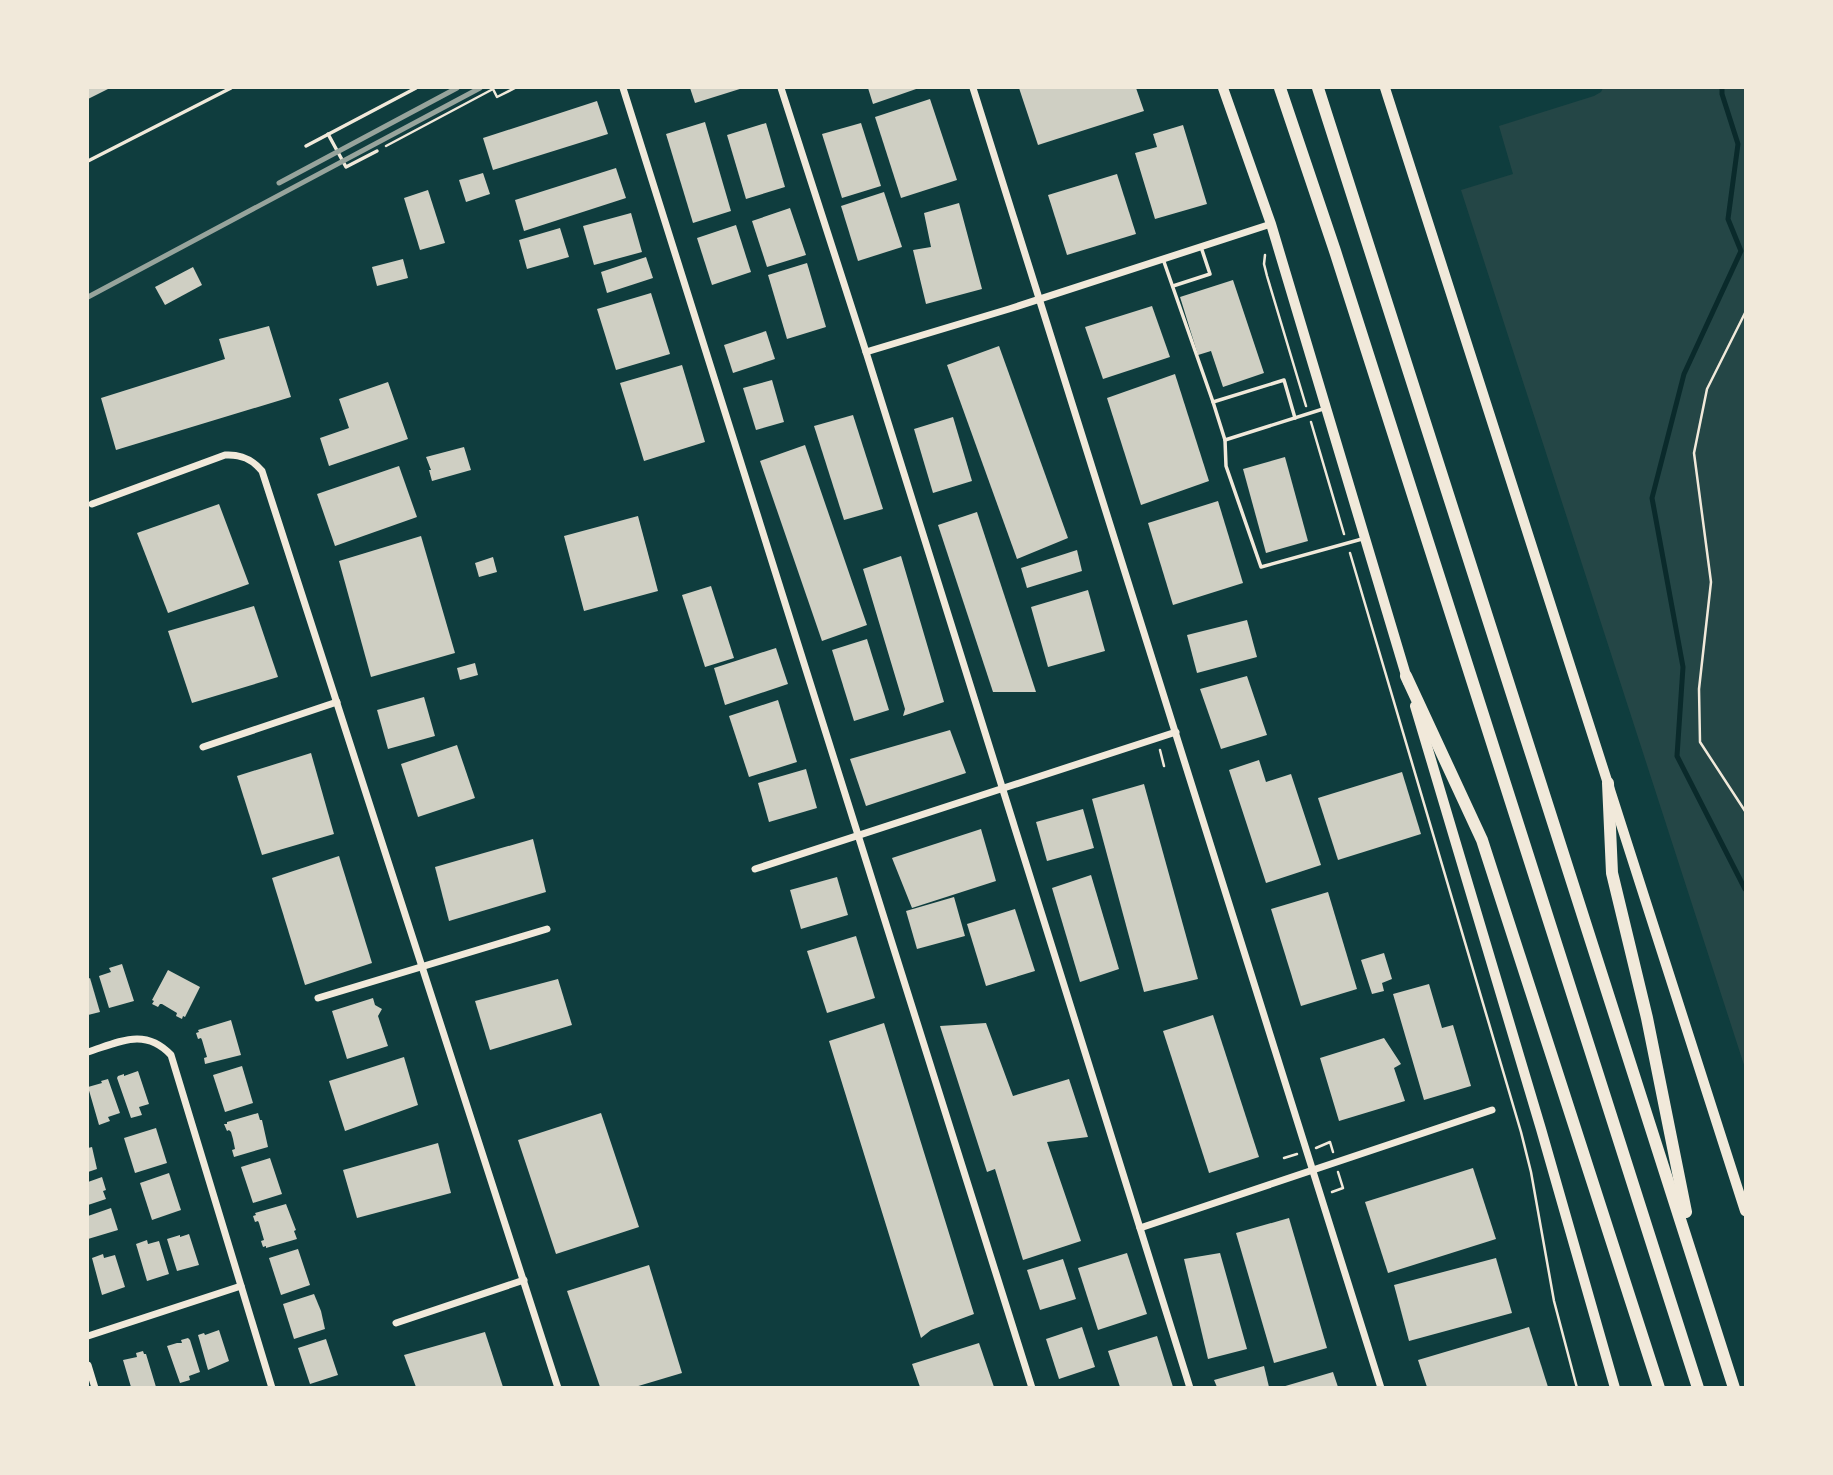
<svg xmlns="http://www.w3.org/2000/svg" width="1833" height="1475" font-family="'Public Sans',sans-serif">
  <rect width="100%" height="100%" fill="#0f3d3e"/>
  <!-- green -->
  <polygon fill="#244646" points="1603,88 1745,88 1745,1068 1461,190 1513,174 1499,126 1594,96 1601,92"/>
  <g fill="none" stroke-linecap="round" stroke-linejoin="round">
    <!-- stream -->
    <polyline stroke="#0a2a2b" stroke-width="5" points="1722,88 1722,94 1738,144 1728,219 1741,251 1684,374 1652,498 1683,667 1677,756 1745,889"/>
  </g>
  <!-- building -->
  <g fill="#cfcfc3">
    <polygon points="88,88 110,88 88,99"/>
    <polygon points="690,88 743,88 695,103"/>
    <polygon points="868,88 919,88 873,104"/>
    <polygon points="1019,88 1136,88 1144,111 1038,145"/>
    <polygon points="930,99 957,180 901,198 875,117"/>
    <polygon points="597,101 608,134 493,170 483,138"/>
    <polygon points="705,122 731,211 693,223 666,134"/>
    <polygon points="766,123 785,187 746,199 727,135"/>
    <polygon points="861,123 881,186 842,198 822,134"/>
    <polygon points="1183,125 1207,204 1155,219 1135,153 1157,147 1153,134"/>
    <polygon points="616,168 626,198 524,231 515,200"/>
    <polygon points="483,173 490,194 466,202 459,180"/>
    <polygon points="1117,174 1136,234 1067,255 1048,195"/>
    <polygon points="428,190 445,243 420,250 404,198"/>
    <polygon points="884,192 902,247 858,261 841,206"/>
    <polygon points="959,203 982,289 926,304 913,250 931,247 924,213"/>
    <polygon points="790,208 806,255 767,267 752,221"/>
    <polygon points="631,213 642,252 594,265 583,226"/>
    <polygon points="736,225 751,272 712,285 697,238"/>
    <polygon points="560,228 569,257 527,269 519,240"/>
    <polygon points="646,257 653,278 607,293 601,272"/>
    <polygon points="403,259 408,278 377,286 372,267"/>
    <polygon points="807,263 826,327 787,339 768,275"/>
    <polygon points="193,267 202,285 165,305 155,287"/>
    <polygon points="1233,280 1264,373 1223,387 1211,351 1198,355 1180,297"/>
    <polygon points="651,293 670,354 616,370 597,309"/>
    <polygon points="1152,306 1170,357 1103,379 1085,327"/>
    <polygon points="269,326 291,397 116,450 101,398 225,359 219,339"/>
    <polygon points="766,331 775,359 733,373 724,345"/>
    <polygon points="999,346 1068,538 1017,559 947,365"/>
    <polygon points="682,365 705,442 644,461 620,383"/>
    <polygon points="1175,374 1209,481 1141,505 1107,398"/>
    <polygon points="772,380 784,422 756,430 743,388"/>
    <polygon points="388,382 408,439 329,466 320,438 349,428 339,399"/>
    <polygon points="853,415 883,509 844,520 814,426"/>
    <polygon points="953,417 972,481 933,493 914,429"/>
    <polygon points="805,445 867,625 822,641 760,461"/>
    <polygon points="464,447 471,470 432,481 429,470 431,470 426,457"/>
    <polygon points="1285,457 1308,541 1266,553 1243,469"/>
    <polygon points="399,466 417,517 335,546 317,494"/>
    <polygon points="1218,501 1243,583 1173,605 1148,523"/>
    <polygon points="219,504 249,584 168,613 137,533"/>
    <polygon points="977,512 1036,692 993,692 938,525"/>
    <polygon points="638,516 658,591 584,611 564,536"/>
    <polygon points="421,536 455,653 371,677 339,561"/>
    <polygon points="1077,550 1082,571 1027,588 1021,568"/>
    <polygon points="901,556 944,702 903,716 905,709 863,569"/>
    <polygon points="493,557 497,572 479,577 475,563"/>
    <polygon points="711,586 734,658 705,667 682,595"/>
    <polygon points="1088,590 1105,651 1048,667 1031,607"/>
    <polygon points="254,606 278,677 192,703 168,631"/>
    <polygon points="1247,620 1257,657 1197,673 1187,635"/>
    <polygon points="867,639 889,710 854,721 832,650"/>
    <polygon points="776,648 788,684 725,705 714,668"/>
    <polygon points="475,663 478,675 460,680 457,668"/>
    <polygon points="1247,676 1267,735 1221,749 1200,689"/>
    <polygon points="424,697 435,736 388,749 377,710"/>
    <polygon points="778,700 797,762 749,777 729,716"/>
    <polygon points="950,730 966,773 866,806 850,759"/>
    <polygon points="457,745 475,798 418,817 401,764"/>
    <polygon points="311,753 334,834 262,855 237,776"/>
    <polygon points="1259,760 1266,782 1291,774 1321,865 1266,883 1229,770"/>
    <polygon points="806,769 817,808 769,822 758,783"/>
    <polygon points="1402,772 1421,834 1338,860 1318,798"/>
    <polygon points="1144,784 1198,979 1144,992 1092,799"/>
    <polygon points="1083,809 1094,848 1047,861 1036,822"/>
    <polygon points="981,829 996,881 912,908 892,858"/>
    <polygon points="533,839 546,892 449,921 435,867"/>
    <polygon points="339,856 372,963 305,985 272,878"/>
    <polygon points="1091,875 1119,969 1080,982 1052,888"/>
    <polygon points="837,877 848,915 801,929 790,890"/>
    <polygon points="1328,892 1357,989 1301,1006 1271,909"/>
    <polygon points="954,897 965,936 917,949 906,911"/>
    <polygon points="1015,909 1035,971 986,986 967,924"/>
    <polygon points="856,936 875,998 827,1013 807,951"/>
    <polygon points="1384,953 1392,979 1382,983 1384,991 1372,994 1361,960"/>
    <polygon points="122,964 134,1001 109,1008 99,976 111,972 109,968"/>
    <polygon points="168,970 200,987 185,1017 183,1016 182,1019 176,1016 177,1013 162,1004 160,1004 158,1007 152,1004 154,1001 152,1000"/>
    <polygon points="90,978 100,1012 88,1015 88,979"/>
    <polygon points="558,979 572,1025 490,1050 475,1001"/>
    <polygon points="1429,984 1442,1028 1453,1025 1471,1086 1424,1100 1393,994"/>
    <polygon points="373,998 375,1005 382,1009 378,1016 388,1046 347,1059 332,1011"/>
    <polygon points="1213,1015 1259,1157 1209,1173 1163,1031"/>
    <polygon points="231,1020 241,1055 205,1064 204,1058 207,1057 202,1040 201,1038 198,1039 196,1033 199,1032 198,1030"/>
    <polygon points="884,1023 974,1314 931,1330 921,1338 829,1041"/>
    <polygon points="986,1023 1013,1096 1069,1079 1088,1137 1047,1142 1081,1241 1023,1260 995,1169 987,1172 940,1026"/>
    <polygon points="1384,1038 1401,1064 1394,1068 1405,1101 1339,1121 1320,1058"/>
    <polygon points="404,1057 418,1105 345,1131 329,1081"/>
    <polygon points="242,1066 253,1103 225,1112 213,1075"/>
    <polygon points="138,1071 149,1104 139,1107 142,1115 131,1118 117,1078 118,1076 124,1074 124,1076"/>
    <polygon points="108,1079 120,1113 108,1117 110,1121 99,1125 88,1087 102,1083 101,1081"/>
    <polygon points="258,1113 260,1120 262,1120 268,1147 234,1157 232,1150 235,1149 233,1139 231,1132 229,1130 227,1131 224,1124 227,1124 227,1122"/>
    <polygon points="601,1113 639,1227 556,1254 518,1140"/>
    <polygon points="156,1128 167,1163 135,1173 124,1138"/>
    <polygon points="438,1143 451,1193 357,1218 343,1170"/>
    <polygon points="92,1147 97,1169 88,1172 88,1148"/>
    <polygon points="270,1158 282,1194 253,1203 241,1167"/>
    <polygon points="1473,1168 1496,1239 1388,1273 1365,1202"/>
    <polygon points="169,1173 181,1210 152,1220 140,1183"/>
    <polygon points="102,1177 106,1190 103,1191 106,1199 88,1205 88,1182"/>
    <polygon points="286,1204 296,1230 294,1231 297,1239 266,1248 266,1246 263,1247 261,1241 264,1240 259,1223 258,1221 255,1222 253,1216 256,1215 255,1213"/>
    <polygon points="111,1208 118,1230 88,1239 88,1216"/>
    <polygon points="1289,1218 1327,1348 1274,1363 1236,1233"/>
    <polygon points="189,1234 199,1265 177,1271 167,1239 180,1235 180,1237"/>
    <polygon points="147,1240 148,1244 159,1241 169,1274 147,1281 136,1244"/>
    <polygon points="298,1249 310,1285 281,1295 269,1258"/>
    <polygon points="1127,1253 1147,1314 1098,1330 1078,1268"/>
    <polygon points="1220,1253 1247,1349 1208,1359 1184,1259"/>
    <polygon points="103,1254 104,1258 115,1255 125,1287 102,1295 92,1258"/>
    <polygon points="1496,1258 1512,1313 1409,1341 1394,1285"/>
    <polygon points="1063,1259 1076,1299 1040,1310 1027,1270"/>
    <polygon points="649,1265 682,1373 635,1387 600,1387 567,1291"/>
    <polygon points="314,1294 321,1311 325,1329 294,1339 283,1304"/>
    <polygon points="1082,1327 1095,1367 1059,1379 1046,1339"/>
    <polygon points="1529,1327 1548,1387 1427,1387 1418,1360"/>
    <polygon points="219,1330 229,1361 208,1370 198,1335 204,1333 205,1335"/>
    <polygon points="485,1332 503,1387 416,1387 404,1355"/>
    <polygon points="1157,1336 1173,1387 1120,1387 1108,1351"/>
    <polygon points="188,1338 190,1340 200,1372 189,1376 190,1380 180,1383 167,1346 177,1343 182,1343 181,1340"/>
    <polygon points="326,1339 338,1375 310,1384 298,1348"/>
    <polygon points="979,1343 994,1387 920,1387 912,1364"/>
    <polygon points="143,1351 144,1354 146,1354 156,1387 131,1387 123,1360 137,1357 136,1353"/>
    <polygon points="1264,1366 1269,1387 1217,1387 1214,1380"/>
    <polygon points="1333,1372 1338,1387 1282,1387"/>
  </g>
  <g fill="none" stroke-linecap="round" stroke-linejoin="round">
    <!-- path -->
    <g stroke="#f1e9da" stroke-width="2.5">
      <polyline points="386,146 493,89 497,97 515,88"/>
      <polyline points="1265,255 1264,264 1267,276 1306,406"/>
      <polyline points="1745,313 1707,389 1694,453 1711,582 1699,689 1700,742 1745,811"/>
      <polyline points="1311,422 1344,534"/>
      <polyline points="1350,553 1521,1132 1531,1172 1554,1301 1577,1388"/>
      <polyline points="1160,750 1164,766"/>
      <polyline points="1316,1148 1330,1142 1333,1152"/>
      <polyline points="1284,1158 1297,1154"/>
      <polyline points="1332,1192 1343,1188 1338,1172"/>
    </g>
    <!-- service -->
    <g stroke="#f1e9da" stroke-width="3.5">
      <polyline points="328,134 346,167 377,151"/>
      <polyline points="306,146 416,88"/>
      <polyline points="88,161 231,88"/>
      <polyline points="1163,259 1213,402"/>
      <polyline points="1173,286 1210,274 1201,247"/>
      <polyline points="1295,418 1284,380 1213,402 1225,440 1226,466 1261,567 1362,539"/>
      <polyline points="1225,440 1323,409"/>
    </g>
    <!-- minor -->
    <g stroke="#f1e9da" stroke-width="7">
      <polyline points="623,88 1032,1388"/>
      <polyline points="781,88 866,352 1190,1388"/>
      <polyline points="973,88 1381,1388"/>
      <polyline points="866,352 1009,309 1271,224"/>
      <path d="M92 504 225 455C241 454 252 459 262 471L558 1388"/>
      <polyline points="203,747 337,702"/>
      <polyline points="755,869 1176,732"/>
      <polyline points="318,998 547,929"/>
      <path d="M88 1052C119 1042 145 1027 171 1055L272 1388"/>
      <polyline points="1140,1228 1492,1110"/>
      <polyline points="396,1323 524,1280"/>
      <polyline points="88,1336 241,1286"/>
      <polyline points="88,1365 95,1388"/>
    </g>
    <!-- secondary -->
    <g stroke="#f1e9da" stroke-width="10">
      <polyline points="1223,88 1271,224 1408,682"/>
      <polyline points="1385,88 1745,1211"/>
      <polyline points="1415,706 1541,1129 1615,1388"/>
    </g>
    <!-- motorway -->
    <g stroke="#f1e9da" stroke-width="12">
      <polyline points="1280,88 1335,251 1698,1388"/>
      <polyline points="1318,88 1734,1388"/>
      <polyline points="1406,676 1482,840 1659,1388"/>
      <polyline points="1608,783 1612,873 1647,1018 1686,1212"/>
    </g>
    <!-- rail -->
    <g stroke="#97a49c" stroke-width="5">
      <polyline points="279,183 457,88"/>
      <polyline points="88,297 480,88"/>
    </g>
  </g>
  <!-- border -->
  <rect width="1833" height="1475" fill="none" stroke="#f1e9da" stroke-width="178"/>
</svg>
